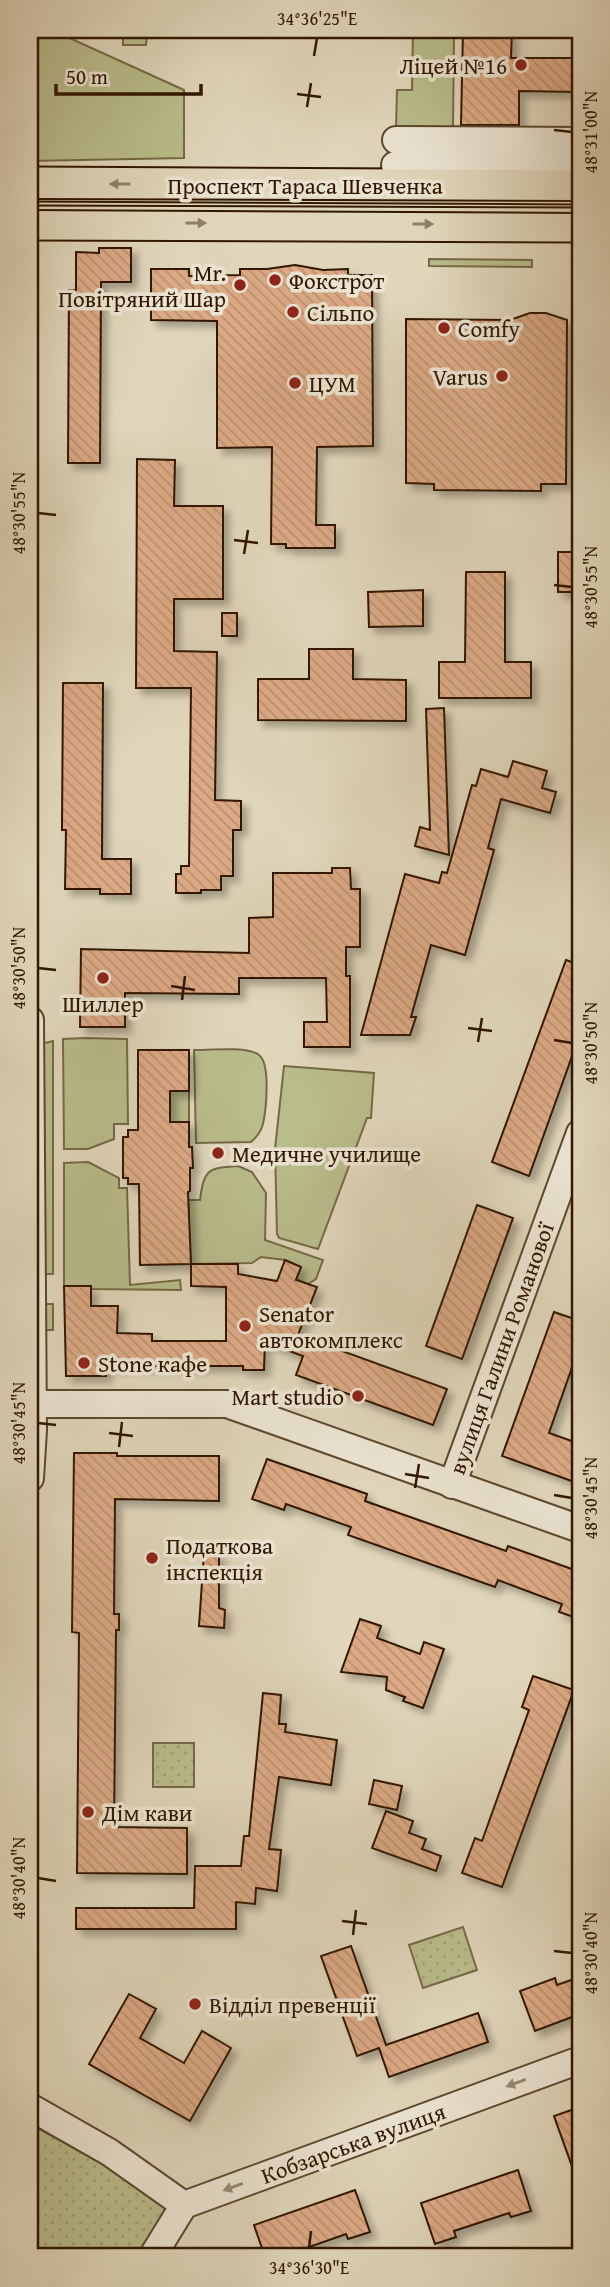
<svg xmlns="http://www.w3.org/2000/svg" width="610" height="2287" font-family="'Gentium Book Plus',serif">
  <defs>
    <pattern id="park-dots" width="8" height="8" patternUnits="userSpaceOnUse" patternTransform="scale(1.75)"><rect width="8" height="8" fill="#b9bc8b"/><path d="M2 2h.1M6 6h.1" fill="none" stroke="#a0a176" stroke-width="1.8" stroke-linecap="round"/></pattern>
    <pattern id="building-back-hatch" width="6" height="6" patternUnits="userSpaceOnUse" patternTransform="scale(1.75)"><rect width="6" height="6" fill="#dba984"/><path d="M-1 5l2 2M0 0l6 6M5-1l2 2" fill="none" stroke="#bc9170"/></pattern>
    <filter id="shadow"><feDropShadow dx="6" dy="6" stdDeviation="3.5" flood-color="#0004"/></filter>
  </defs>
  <rect width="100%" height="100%" fill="#e0d6ba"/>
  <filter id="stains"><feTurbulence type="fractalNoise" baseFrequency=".00286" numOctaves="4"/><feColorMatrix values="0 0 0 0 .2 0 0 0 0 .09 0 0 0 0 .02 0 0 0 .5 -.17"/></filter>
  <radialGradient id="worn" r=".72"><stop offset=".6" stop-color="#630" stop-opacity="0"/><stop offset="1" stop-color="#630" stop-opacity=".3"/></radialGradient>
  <!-- grass -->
  <g fill="#b9bc8b" stroke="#756a46" stroke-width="2">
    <polygon points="30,30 52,30 184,90 184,158 30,161"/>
    <polygon points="101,30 123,30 124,36 147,36 146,45 123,45 123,36 101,36"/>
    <polygon points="413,30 454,30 453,127 396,127 397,90 412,90"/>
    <polygon points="429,259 532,260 532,267 429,266"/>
    <polygon points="86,1038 127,1039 128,1124 114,1124 114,1139 88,1149 64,1149 63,1039"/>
    <polygon points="53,1041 53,1274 39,1274 41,1044"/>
    <path d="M194 1050C210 1050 247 1046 259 1055 271 1064 266 1110 263 1124 261 1131 257 1137 251 1142L196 1143Z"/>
    <polygon points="284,1066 374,1073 371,1118 367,1118 318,1249 279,1238 277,1234 275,1149"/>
    <rect x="170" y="1091" width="19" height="31"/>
    <polygon points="88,1162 119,1178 119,1188 127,1188 130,1285 180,1280 181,1290 91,1289 91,1286 64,1286 64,1163"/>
    <path d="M238 1166 252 1172 266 1193 265 1240 323 1260 316 1279 308 1284 296 1279 301 1267 285 1260 261 1257 252 1263 191 1264 188 1200H200C204 1169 208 1168 238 1166Z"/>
    <polygon points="39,1304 53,1304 53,1330 40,1330"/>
  </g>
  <!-- park -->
  <g fill="url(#park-dots)" stroke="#756a46" stroke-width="2">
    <rect x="153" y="1743" width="41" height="44"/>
    <polygon points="463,1927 477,1970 423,1988 409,1945"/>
    <polygon points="39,2129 174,2204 144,2257 30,2257 30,2146"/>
  </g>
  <!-- building -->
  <g fill="url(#building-back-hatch)" stroke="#311700" stroke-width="2" filter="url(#shadow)">
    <polygon points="463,30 512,30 511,58 580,58 580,92 519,91 519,125 461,125"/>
    <polygon points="99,248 131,248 131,282 101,282 100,463 68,463 69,290 76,290 76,252 99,253"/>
    <polygon points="295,265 323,270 348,269 348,275 372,275 373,446 317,447 316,525 335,525 335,548 286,548 286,544 271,544 272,447 217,448 217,321 151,320 151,269 189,269 189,276 240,275 240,269 267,269"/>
    <polygon points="530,313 546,313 567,320 566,484 541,484 541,491 434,490 434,484 406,483 406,319 510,320"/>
    <polygon points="137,459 175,460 174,506 223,506 223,599 174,599 174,651 217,652 215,800 241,801 241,830 233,830 233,876 221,876 221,890 201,890 201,893 176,893 176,874 181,874 181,866 189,866 191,688 136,688"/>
    <rect x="558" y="552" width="22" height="40"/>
    <polygon points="466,572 505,572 505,662 531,662 531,698 439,698 439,662 465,662"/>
    <polygon points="423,590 423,626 369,627 368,592"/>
    <rect x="222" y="613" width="15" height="23"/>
    <polygon points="309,649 353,649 353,679 406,680 406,721 258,720 258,679 309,679"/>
    <polygon points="63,683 103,683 102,859 131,859 131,894 100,894 100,889 65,889 66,830 62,830"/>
    <polygon points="444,708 449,855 415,846 420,827 430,830 426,709"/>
    <polygon points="513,761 547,771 542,788 556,792 550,813 501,799 488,848 494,850 465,955 431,945 411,1017 416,1017 410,1035 361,1035 405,874 439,883 442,872 447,873 472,785 476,786 481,769 508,777"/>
    <polygon points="332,868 350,868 351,889 360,889 360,947 346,947 346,976 350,976 350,1047 304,1047 304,1022 327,1022 326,978 239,978 239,994 125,993 125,1027 80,1027 81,949 249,953 249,918 273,917 273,873 332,873"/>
    <polygon points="566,960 580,965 580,1034 529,1176 492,1162"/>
    <polygon points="138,1050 189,1050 189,1091 170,1091 170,1122 189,1122 189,1147 192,1147 193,1168 190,1168 190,1191 188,1192 191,1264 140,1265 139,1184 128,1184 128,1178 123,1178 123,1137 128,1137 128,1130 138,1130"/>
    <polygon points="477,1205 513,1218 462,1359 426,1346"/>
    <polygon points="285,1260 301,1267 296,1280 317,1287 298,1335 447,1389 433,1425 296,1375 303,1356 265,1342 264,1370 243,1370 243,1366 106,1366 106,1376 66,1376 64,1286 91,1286 91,1306 118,1306 117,1333 152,1334 152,1341 226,1341 226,1287 191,1286 191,1264 238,1264 238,1274 277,1281"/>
    <polygon points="554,1312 580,1321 580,1361 575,1359 549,1433 580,1444 580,1484 502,1456"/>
    <polygon points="74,1453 117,1453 117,1456 219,1456 219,1501 115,1499 114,1614 119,1614 119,1630 116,1630 114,1827 187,1828 187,1874 77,1873 79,1633 72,1632"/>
    <polygon points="267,1459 367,1494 365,1501 506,1551 508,1546 580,1572 580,1619 559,1612 562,1604 498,1580 495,1587 348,1535 351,1527 286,1504 284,1510 252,1499"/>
    <polygon points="204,1553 219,1554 219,1608 225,1610 224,1628 199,1626"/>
    <polygon points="360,1619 381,1626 377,1638 420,1654 424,1642 444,1649 423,1708 403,1701 405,1697 386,1690 387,1677 341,1672"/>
    <polygon points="533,1676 574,1690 502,1887 462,1873 475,1838 482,1841 529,1710 522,1707"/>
    <polygon points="263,1693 281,1695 279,1724 286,1724 285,1732 337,1740 331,1785 279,1777 269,1849 281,1850 277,1891 256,1888 255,1904 236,1902 236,1929 76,1929 76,1908 194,1908 195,1866 241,1866 244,1836 249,1836"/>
    <polygon points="374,1780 402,1786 397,1810 369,1804"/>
    <polygon points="386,1811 413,1821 409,1833 426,1839 422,1849 441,1856 436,1871 372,1848"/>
    <polygon points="351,1946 386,2045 478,2013 488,2042 389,2077 379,2048 357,2056 321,1956"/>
    <polygon points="580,1977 580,2014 535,2031 520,1991 555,1978 557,1985"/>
    <polygon points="129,1994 156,2009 140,2038 184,2063 202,2031 231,2048 190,2121 89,2064"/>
    <polygon points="580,2107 580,2183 578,2183 554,2116"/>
    <polygon points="518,2170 531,2211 511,2217 509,2213 454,2231 456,2237 435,2244 421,2203"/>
    <polygon points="355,2190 370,2232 348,2239 346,2234 292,2253 294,2257 265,2257 254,2225"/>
  </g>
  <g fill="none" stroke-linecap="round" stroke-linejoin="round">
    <defs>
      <g id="minor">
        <polyline points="396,140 580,141"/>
        <polyline points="395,165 580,165"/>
        <polyline points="30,1020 33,1430 30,1478"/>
        <polyline points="30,1404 227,1404 580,1529"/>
        <polyline points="452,1485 580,1133"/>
        <polyline points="30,2107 109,2152 184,2205"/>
        <polyline points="152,2257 184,2205 580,2060"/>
      </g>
      <g id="major">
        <polyline points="30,184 580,187"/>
        <polyline points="30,223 580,225"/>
      </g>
    </defs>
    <!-- minor casing -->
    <use href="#minor" stroke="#5d472e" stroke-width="30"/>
    <!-- major casing -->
    <use href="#major" stroke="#311700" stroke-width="37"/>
    <!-- minor -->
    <use href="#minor" stroke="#ebe4d2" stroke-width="26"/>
    <!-- major -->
    <use href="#major" stroke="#e0d6ba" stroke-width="33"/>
    <!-- tram -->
    <g stroke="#311700" stroke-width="2">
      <polyline points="30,199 580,201"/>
      <polyline points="30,210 580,213"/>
    </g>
  </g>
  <!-- one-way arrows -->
  <defs><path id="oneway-solid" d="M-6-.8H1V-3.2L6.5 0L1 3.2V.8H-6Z" transform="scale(1.75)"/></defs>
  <g fill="#918066">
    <use href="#oneway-solid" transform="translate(120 184) rotate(-180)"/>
    <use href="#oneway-solid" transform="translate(196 223)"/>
    <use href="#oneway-solid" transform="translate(423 224)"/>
  </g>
  <g fill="#978874">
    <use href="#oneway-solid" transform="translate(516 2083) rotate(160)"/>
    <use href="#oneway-solid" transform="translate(233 2187) rotate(160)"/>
  </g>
  <!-- ticks -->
  <path fill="none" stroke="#311700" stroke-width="2.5" d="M314 56 317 38M297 94 321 97M307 107 311 83M554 130 572 132M38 513 56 515M234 540 258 543M244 554 248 530M554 585 572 587M38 968 56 970M171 986 195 990M182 1000 185 976M468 1028 492 1031M554 1040 572 1043M478 1042 482 1018M38 1423 56 1425M109 1433 133 1436M119 1447 122 1422M405 1474 429 1478M415 1488 419 1464M554 1495 572 1498M38 1878 56 1881M342 1921 367 1924M353 1935 356 1910M554 1951 572 1953M309 2248 311 2231"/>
  <!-- markers -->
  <g fill="#8f2418" stroke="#ebe4d2" stroke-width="2.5">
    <circle cx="521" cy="65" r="7"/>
    <circle cx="275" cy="280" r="7"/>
    <circle cx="240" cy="285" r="7"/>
    <circle cx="293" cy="312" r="7"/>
    <circle cx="444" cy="328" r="7"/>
    <circle cx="502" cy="376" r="7"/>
    <circle cx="295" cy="383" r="7"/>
    <circle cx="103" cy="978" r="7"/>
    <circle cx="218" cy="1153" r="7"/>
    <circle cx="245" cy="1326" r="7"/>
    <circle cx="84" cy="1363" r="7"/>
    <circle cx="358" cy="1396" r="7"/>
    <circle cx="152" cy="1558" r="7"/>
    <circle cx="88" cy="1812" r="7"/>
    <circle cx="195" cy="2004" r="7"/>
  </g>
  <g text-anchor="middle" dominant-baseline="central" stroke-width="7" stroke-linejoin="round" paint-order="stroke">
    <!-- poi labels -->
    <g font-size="23" fill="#311700" stroke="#ebe4d2" text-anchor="start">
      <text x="507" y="65" text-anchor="end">Ліцей №16</text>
      <text x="226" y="272" text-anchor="end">Mr.<tspan x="226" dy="26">Повітряний Шар</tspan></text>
      <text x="289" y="280">Фокстрот</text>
      <text x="307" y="312">Сільпо</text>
      <text x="458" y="328">Comfy</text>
      <text x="488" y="376" text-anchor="end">Varus</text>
      <text x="309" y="383">ЦУМ</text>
      <text x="103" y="1003" text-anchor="middle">Шиллер</text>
      <text x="232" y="1153">Медичне училище</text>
      <text x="259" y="1313">Senator<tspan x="259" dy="26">автокомплекс</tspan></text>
      <text x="98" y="1363">Stone кафе</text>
      <text x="344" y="1396" text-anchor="end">Mart studio</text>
      <text x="166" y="1545">Податкова<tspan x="166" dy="26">інспекція</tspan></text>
      <text x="102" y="1812">Дiм кави</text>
      <text x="209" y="2004">Відділ превенції</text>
    </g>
    <!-- street labels -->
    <g font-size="23" fill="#311700" stroke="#ebe4d2">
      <text x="305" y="185">Проспект Тараса Шевченка</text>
      <text transform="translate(501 1348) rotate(-70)">вулиця Галини Романової</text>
      <text transform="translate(353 2143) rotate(-20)">Кобзарська вулиця</text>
    </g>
  </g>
  <!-- margin -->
  <rect width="610" height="2287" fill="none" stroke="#e0d6ba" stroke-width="77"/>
  <!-- scale -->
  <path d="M56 84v10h145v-10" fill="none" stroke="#311700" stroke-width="3.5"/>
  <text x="66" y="84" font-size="21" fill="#311700" stroke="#ebe4d2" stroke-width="5" paint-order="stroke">50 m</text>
  <rect x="38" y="38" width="534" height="2210" fill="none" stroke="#311700" stroke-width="2.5"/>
  <g font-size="18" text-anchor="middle" fill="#311700">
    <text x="317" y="25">34°36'25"E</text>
    <text transform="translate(591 132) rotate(-90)" y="6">48°31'00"N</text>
    <text transform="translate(19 513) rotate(-90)" y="6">48°30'55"N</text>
    <text transform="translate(591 587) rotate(-90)" y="6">48°30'55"N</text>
    <text transform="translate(19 968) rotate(-90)" y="6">48°30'50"N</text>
    <text transform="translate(591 1043) rotate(-90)" y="6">48°30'50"N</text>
    <text transform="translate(19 1423) rotate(-90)" y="6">48°30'45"N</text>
    <text transform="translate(591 1498) rotate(-90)" y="6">48°30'45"N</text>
    <text transform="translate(19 1878) rotate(-90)" y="6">48°30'40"N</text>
    <text transform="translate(591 1953) rotate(-90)" y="6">48°30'40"N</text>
    <text x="309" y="2274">34°36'30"E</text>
  </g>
  <rect width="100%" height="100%" filter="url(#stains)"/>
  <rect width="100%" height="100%" fill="url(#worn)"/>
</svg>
